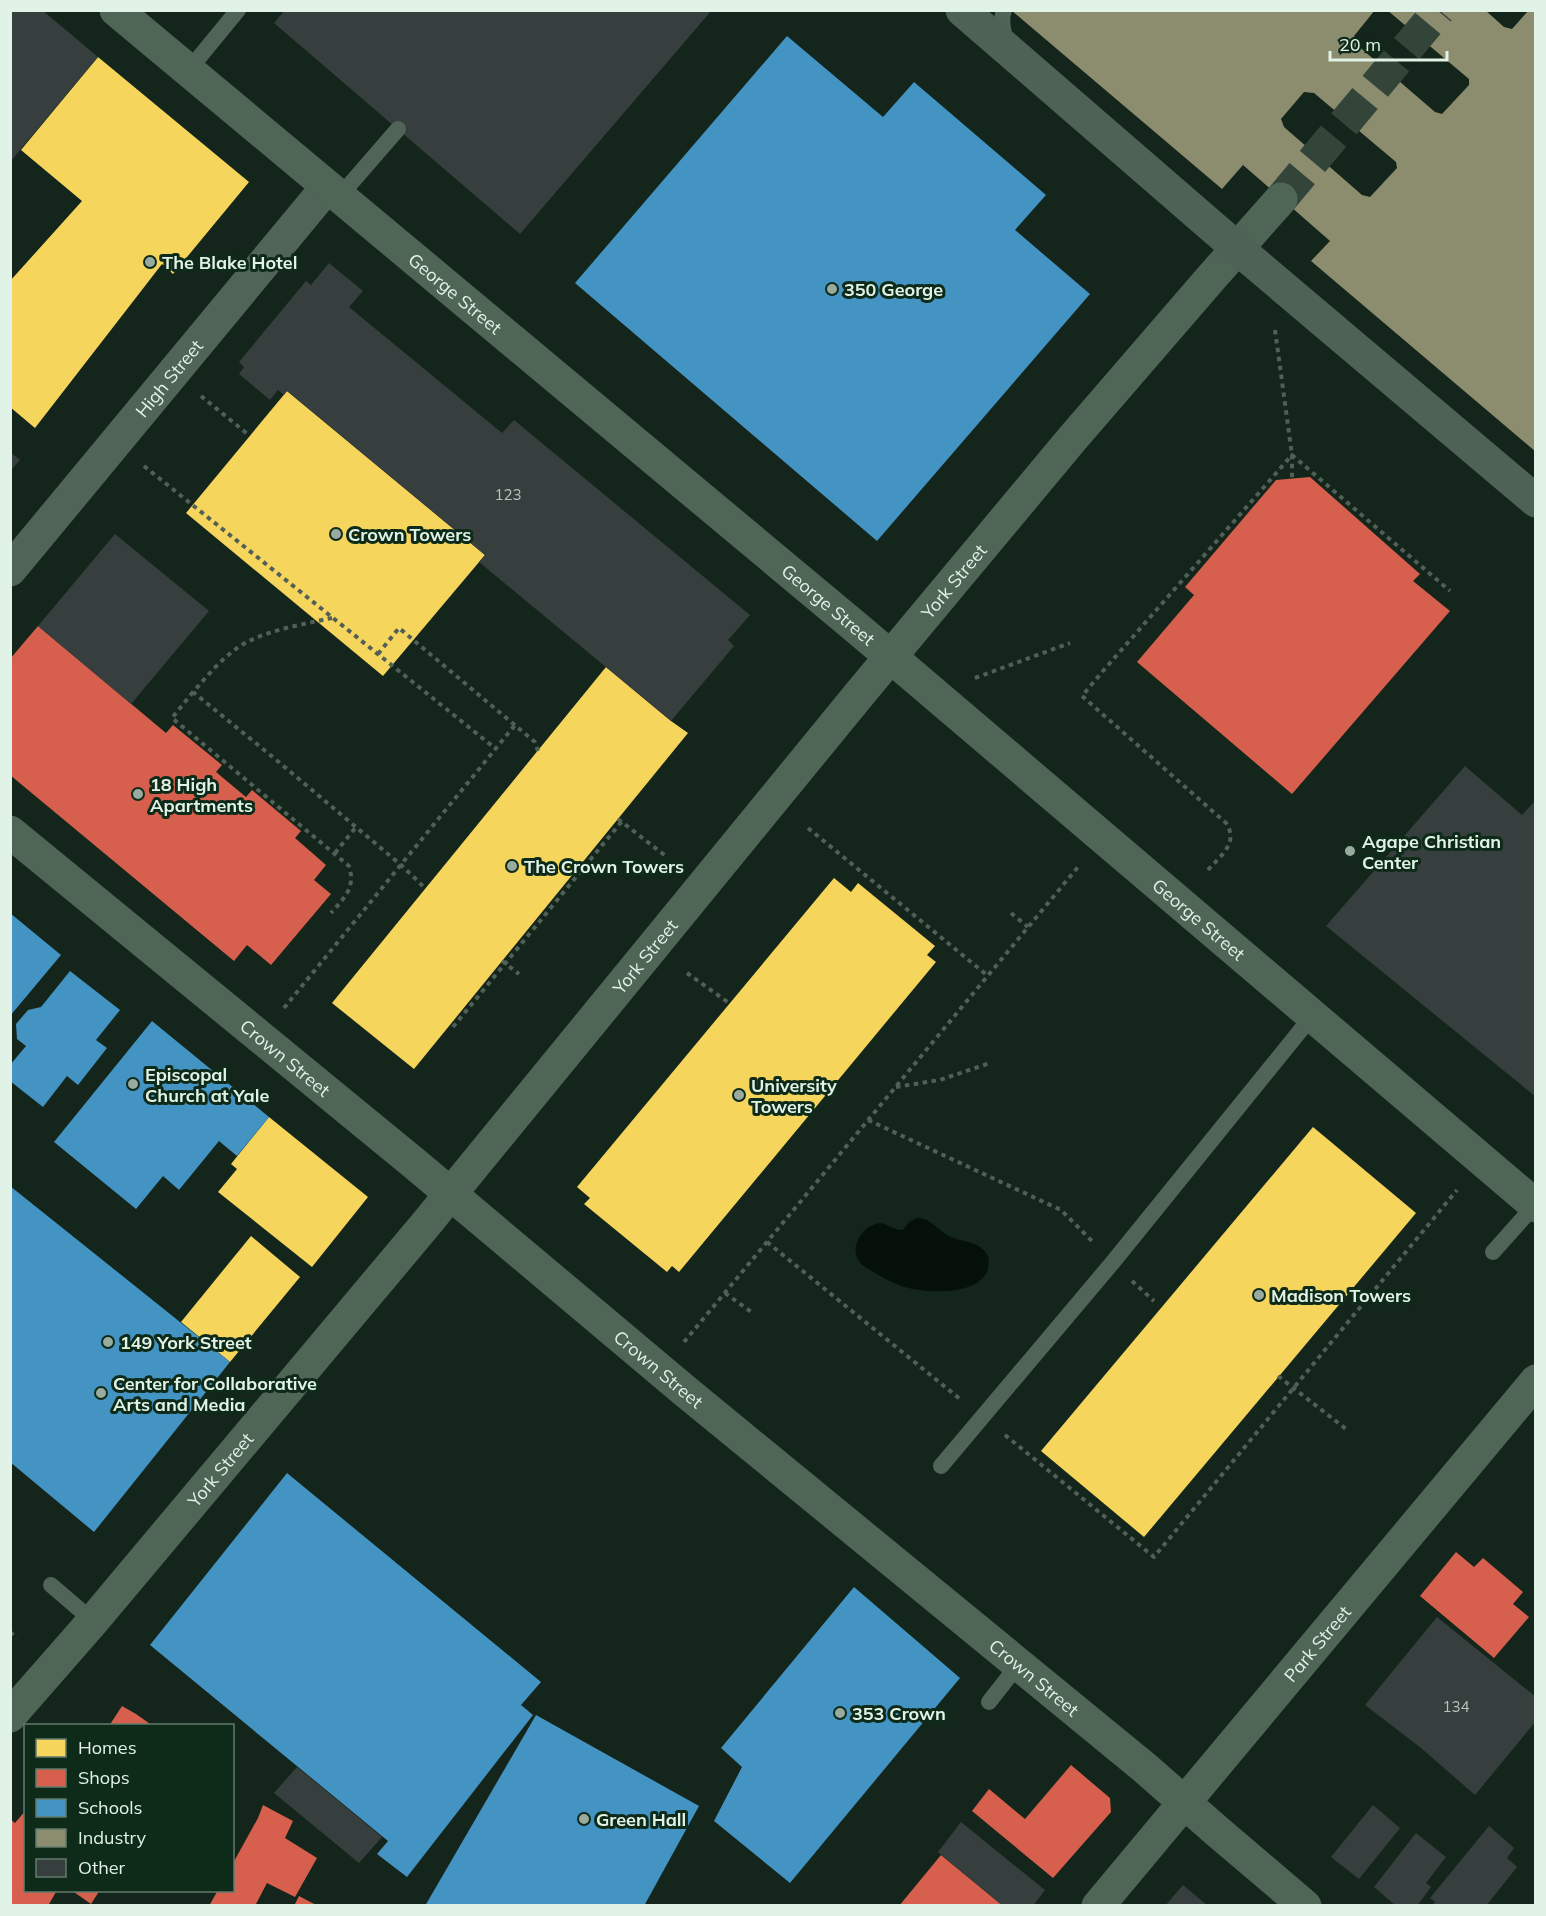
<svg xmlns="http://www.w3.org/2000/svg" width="1546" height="1916" font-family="Mulish,sans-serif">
  <rect width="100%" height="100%" fill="#14251b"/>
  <!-- water -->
  <path fill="#051009" d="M917 1218C929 1217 937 1229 947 1235 961 1243 982 1240 989 1258 988 1262 989 1268 987 1272 975 1297 922 1293 901 1286 891 1282 881 1277 872 1271 867 1268 861 1265 858 1260 855 1254 855 1247 857 1242 860 1235 866 1227 873 1225 885 1219 892 1231 903 1230L909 1222Z"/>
  <!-- homes -->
  <g fill="#f6d55c">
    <polygon points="98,57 249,182 173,274 162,264 35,428 10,407 10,281 82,201 21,150"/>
    <polygon points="287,391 485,555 383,676 186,513"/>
    <polygon points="606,667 671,721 688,733 414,1069 332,1003"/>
    <polygon points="834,878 851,892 858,883 935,946 927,955 936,962 679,1272 672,1266 667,1272 584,1204 590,1198 577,1187"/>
    <polygon points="269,1117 368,1197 312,1267 218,1192 237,1169 231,1164"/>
    <polygon points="1313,1127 1416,1213 1144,1537 1041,1451"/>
    <polygon points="251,1236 300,1277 230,1362 181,1322"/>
  </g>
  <!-- shops -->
  <g fill="#d6604d">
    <polygon points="1310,477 1420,574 1413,581 1450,611 1292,794 1137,662 1194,595 1185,587 1276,480"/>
    <polygon points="38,626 166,733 173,725 222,765 216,772 246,797 252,790 301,831 295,838 326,865 314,880 331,894 271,965 247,945 234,961 10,775 10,659"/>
    <polygon points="1456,1552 1474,1567 1483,1558 1523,1592 1513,1604 1529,1617 1494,1658 1420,1596"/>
    <polygon points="122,1706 136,1714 153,1726 109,1726"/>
    <polygon points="1071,1765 1110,1798 1111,1812 1053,1878 972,1811 989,1789 1025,1819"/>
    <polygon points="263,1805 293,1821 285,1838 317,1858 295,1897 267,1883 255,1906 209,1906 218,1890 232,1890 232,1865 258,1818"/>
    <polygon points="26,1810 26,1890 57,1890 48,1906 10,1906 10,1819 15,1823"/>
    <polygon points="941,1855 1003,1906 899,1906"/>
    <polygon points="71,1890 100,1890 91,1904"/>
    <polygon points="299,1896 318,1906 294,1906"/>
  </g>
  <!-- schools -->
  <g fill="#4393c3">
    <polygon points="787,36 883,117 914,82 1046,195 1015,230 1090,294 877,541 575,283"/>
    <polygon points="10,913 61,955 10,1016"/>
    <polygon points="70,971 120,1010 96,1040 107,1048 78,1085 67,1076 43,1107 10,1081 10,1065 26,1046 17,1039 16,1024 28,1010 41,1007"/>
    <polygon points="152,1021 269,1117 237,1156 219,1141 179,1190 163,1176 136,1209 54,1142"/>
    <polygon points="10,1186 230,1362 94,1532 10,1462"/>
    <polygon points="287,1473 541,1682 521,1705 533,1715 407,1877 377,1854 388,1841 150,1645"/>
    <polygon points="854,1587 960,1678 790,1883 714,1821 742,1767 721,1748"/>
    <polygon points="536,1715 699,1806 644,1906 425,1906"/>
  </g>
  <!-- industry -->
  <path fill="#8c8c6e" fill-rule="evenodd" d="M1011 10H1375L1354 36 1356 44 1435 112 1442 114 1469 85V79L1387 10H1485L1504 27 1512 29 1529 10H1536V452L1311 261 1330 241 1243 165 1222 189ZM1304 92 1314 93 1396 162 1397 168 1370 197 1362 195 1284 127 1281 119Z"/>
  <!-- building -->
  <g fill="#373e3e">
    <polygon points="10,10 42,10 98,57 10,162"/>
    <polygon points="285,10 712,10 520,234 274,23"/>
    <polygon points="329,263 363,291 349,307 502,433 514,420 750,615 728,640 734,646 671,721 479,562 485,555 287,391 284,395 278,390 270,400 239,374 244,367 239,362 306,281 311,285"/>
    <polygon points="10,452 20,460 10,471"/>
    <polygon points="115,534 209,611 131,704 38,626"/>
    <polygon points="1465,766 1522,815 1536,800 1536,1097 1326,926"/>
    <polygon points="1437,1617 1536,1697 1536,1721 1475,1795 1421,1748 1365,1705"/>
    <polygon points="297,1767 382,1837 359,1863 274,1793"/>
    <polygon points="1373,1805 1400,1828 1359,1879 1331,1857"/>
    <polygon points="961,1822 1045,1890 1033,1906 1003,1906 938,1852"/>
    <polygon points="1489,1826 1514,1848 1507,1858 1517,1867 1486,1906 1432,1906 1435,1902 1430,1898"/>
    <polygon points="1416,1833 1446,1857 1426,1883 1431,1887 1417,1906 1396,1906 1374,1887"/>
    <polygon points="1183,1885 1208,1906 1165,1906"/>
  </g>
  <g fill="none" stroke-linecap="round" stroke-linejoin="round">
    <!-- secondary-tunnel -->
    <polyline stroke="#334439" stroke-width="33" stroke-dasharray="33 16" stroke-linecap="butt" points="1281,199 1439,10"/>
    <!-- path -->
    <g stroke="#516057" stroke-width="4" stroke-dasharray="4.5 4.5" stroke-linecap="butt">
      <polyline points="1275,330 1292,455 1292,478"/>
      <polyline points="201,396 250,436"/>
      <polyline points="144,466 496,749"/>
      <path d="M332 618C304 624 273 629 247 642 226 653 209 674 193 692L274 758 401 865 419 882 425 889"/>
      <polyline points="378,654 399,628 535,742 538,751"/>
      <polyline points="975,678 1070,643"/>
      <path d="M193 692 172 718 349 866C356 888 344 898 331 913"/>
      <polyline points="618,819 667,857"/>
      <polyline points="808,828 988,976"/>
      <polyline points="335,853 356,827"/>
      <path d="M1208 870C1221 855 1239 843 1226 823L1082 696 1103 671 1292 455 1450 591"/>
      <polyline points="1011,913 1028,927"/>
      <polyline points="502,961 519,974"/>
      <polyline points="687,973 729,1003"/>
      <polyline points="284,1008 515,725"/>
      <polyline points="453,1027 622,821"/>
      <polyline points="896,1087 940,1080 990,1063"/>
      <polyline points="868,1120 1061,1210 1093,1242"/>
      <polyline points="767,1242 960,1399"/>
      <polyline points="1132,1281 1154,1301"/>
      <polyline points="725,1293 754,1314"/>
      <polyline points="684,1342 1078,867"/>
      <polyline points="1278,1376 1346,1429"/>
      <polyline points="1005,1435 1154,1557 1457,1190"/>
      <polyline points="10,1632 17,1638"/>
    </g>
    <!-- lane -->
    <g stroke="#506457" stroke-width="16">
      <path d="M1004 10C1000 22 1003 33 1008 44"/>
      <polyline points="188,71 238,10"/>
      <polyline points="339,197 398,129"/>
      <polyline points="1493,1252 1535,1205"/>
      <polyline points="941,1466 1113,1262 1313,1015"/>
      <polyline points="51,1585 93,1621"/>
      <polyline points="989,1702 1018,1665"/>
    </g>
    <!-- street -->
    <path stroke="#506457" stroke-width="33" id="s1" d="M10 570 327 187"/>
    <!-- secondary -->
    <g stroke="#4f6657" stroke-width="33">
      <path id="s2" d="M116 10 858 629 1536 1206"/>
      <path id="s3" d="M10 832 415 1164 685 1391 1145 1768 1218 1832 1305 1906"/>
      <path id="s4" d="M10 1716 93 1621 426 1224 862 691 1072 439 1211 278 1281 199"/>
      <path id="s5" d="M1098 1906 1536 1381"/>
    </g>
    <!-- highway -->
    <polyline stroke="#4e6256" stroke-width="33" points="962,10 1238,249 1536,501"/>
  </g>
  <!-- markers -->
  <g fill="#99aa9f" stroke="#0e2b1a" stroke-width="2">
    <circle cx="150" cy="262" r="6"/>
    <circle cx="832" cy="289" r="6"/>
    <circle cx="336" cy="534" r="6"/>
    <circle cx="138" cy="794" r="6"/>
    <circle cx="1350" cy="851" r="6"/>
    <circle cx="512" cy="866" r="6"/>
    <circle cx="133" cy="1084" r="6"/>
    <circle cx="739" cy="1095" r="6"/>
    <circle cx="1259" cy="1295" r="6"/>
    <circle cx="108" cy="1342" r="6"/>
    <circle cx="101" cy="1393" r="6"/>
    <circle cx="840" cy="1713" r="6"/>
    <circle cx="584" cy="1819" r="6"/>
  </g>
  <g text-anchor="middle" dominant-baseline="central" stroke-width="6" stroke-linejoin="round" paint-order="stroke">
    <!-- number labels -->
    <g font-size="15" fill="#b6c5bc">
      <text x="508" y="494">123</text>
      <text x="1456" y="1706">134</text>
    </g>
    <!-- poi labels -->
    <g font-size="18" font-weight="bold" fill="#e1f2e6" stroke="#0e2b1a" text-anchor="start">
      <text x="162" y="262">The Blake Hotel</text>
      <text x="844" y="289">350 George</text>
      <text x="348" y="534">Crown Towers</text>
      <text x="150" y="784">18 High<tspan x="150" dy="21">Apartments</tspan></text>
      <text x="1362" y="841">Agape Christian<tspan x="1362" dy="21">Center</tspan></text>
      <text x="524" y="866">The Crown Towers</text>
      <text x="145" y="1074">Episcopal<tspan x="145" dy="21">Church at Yale</tspan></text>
      <text x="751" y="1085">University<tspan x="751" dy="21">Towers</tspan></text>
      <text x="1271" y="1295">Madison Towers</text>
      <text x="120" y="1342">149 York Street</text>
      <text x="113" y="1383">Center for Collaborative<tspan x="113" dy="21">Arts and Media</tspan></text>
      <text x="852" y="1713">353 Crown</text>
      <text x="596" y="1819">Green Hall</text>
    </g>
    <!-- street labels -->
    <g font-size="18" fill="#e1f2e6" stroke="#0e2b1a">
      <text stroke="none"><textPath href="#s2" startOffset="442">George Street</textPath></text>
      <text stroke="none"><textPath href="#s1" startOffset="249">High Street</textPath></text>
      <text stroke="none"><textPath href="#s4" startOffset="1476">York Street</textPath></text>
      <text stroke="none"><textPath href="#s2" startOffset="928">George Street</textPath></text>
      <text stroke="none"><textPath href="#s2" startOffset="1414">George Street</textPath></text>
      <text stroke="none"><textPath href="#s4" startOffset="990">York Street</textPath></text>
      <text stroke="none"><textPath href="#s3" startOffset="356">Crown Street</textPath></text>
      <text stroke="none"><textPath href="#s3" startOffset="842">Crown Street</textPath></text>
      <text stroke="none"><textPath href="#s4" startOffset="324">York Street</textPath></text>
      <text stroke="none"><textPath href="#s5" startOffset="342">Park Street</textPath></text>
      <text stroke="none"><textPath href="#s3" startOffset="1328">Crown Street</textPath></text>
    </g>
  </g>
  <!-- border -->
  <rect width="1546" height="1916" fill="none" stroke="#e1f2e6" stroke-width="24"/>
  <!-- legend -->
  <rect x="24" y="1724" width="210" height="168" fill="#0e2b1a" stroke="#627b6c" stroke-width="1.5"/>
  <rect x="36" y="1739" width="30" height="18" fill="#f6d55c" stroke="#627b6c" stroke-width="1.5"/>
  <text x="78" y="1754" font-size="18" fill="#e1f2e6">Homes</text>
  <rect x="36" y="1769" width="30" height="18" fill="#d6604d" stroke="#627b6c" stroke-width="1.5"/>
  <text x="78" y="1784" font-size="18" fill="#e1f2e6">Shops</text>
  <rect x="36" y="1799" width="30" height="18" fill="#4393c3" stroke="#627b6c" stroke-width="1.5"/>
  <text x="78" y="1814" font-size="18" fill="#e1f2e6">Schools</text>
  <rect x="36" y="1829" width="30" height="18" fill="#8c8c6e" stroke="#627b6c" stroke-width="1.5"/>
  <text x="78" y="1844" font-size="18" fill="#e1f2e6">Industry</text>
  <rect x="36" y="1859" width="30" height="18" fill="#373e3e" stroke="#627b6c" stroke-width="1.5"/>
  <text x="78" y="1874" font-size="18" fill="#e1f2e6">Other</text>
  <!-- scale -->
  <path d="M1330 51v9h117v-9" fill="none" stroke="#e1f2e6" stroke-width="3"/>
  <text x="1339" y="51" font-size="18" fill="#e1f2e6" stroke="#0e2b1a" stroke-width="4.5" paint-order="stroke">20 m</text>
</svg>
